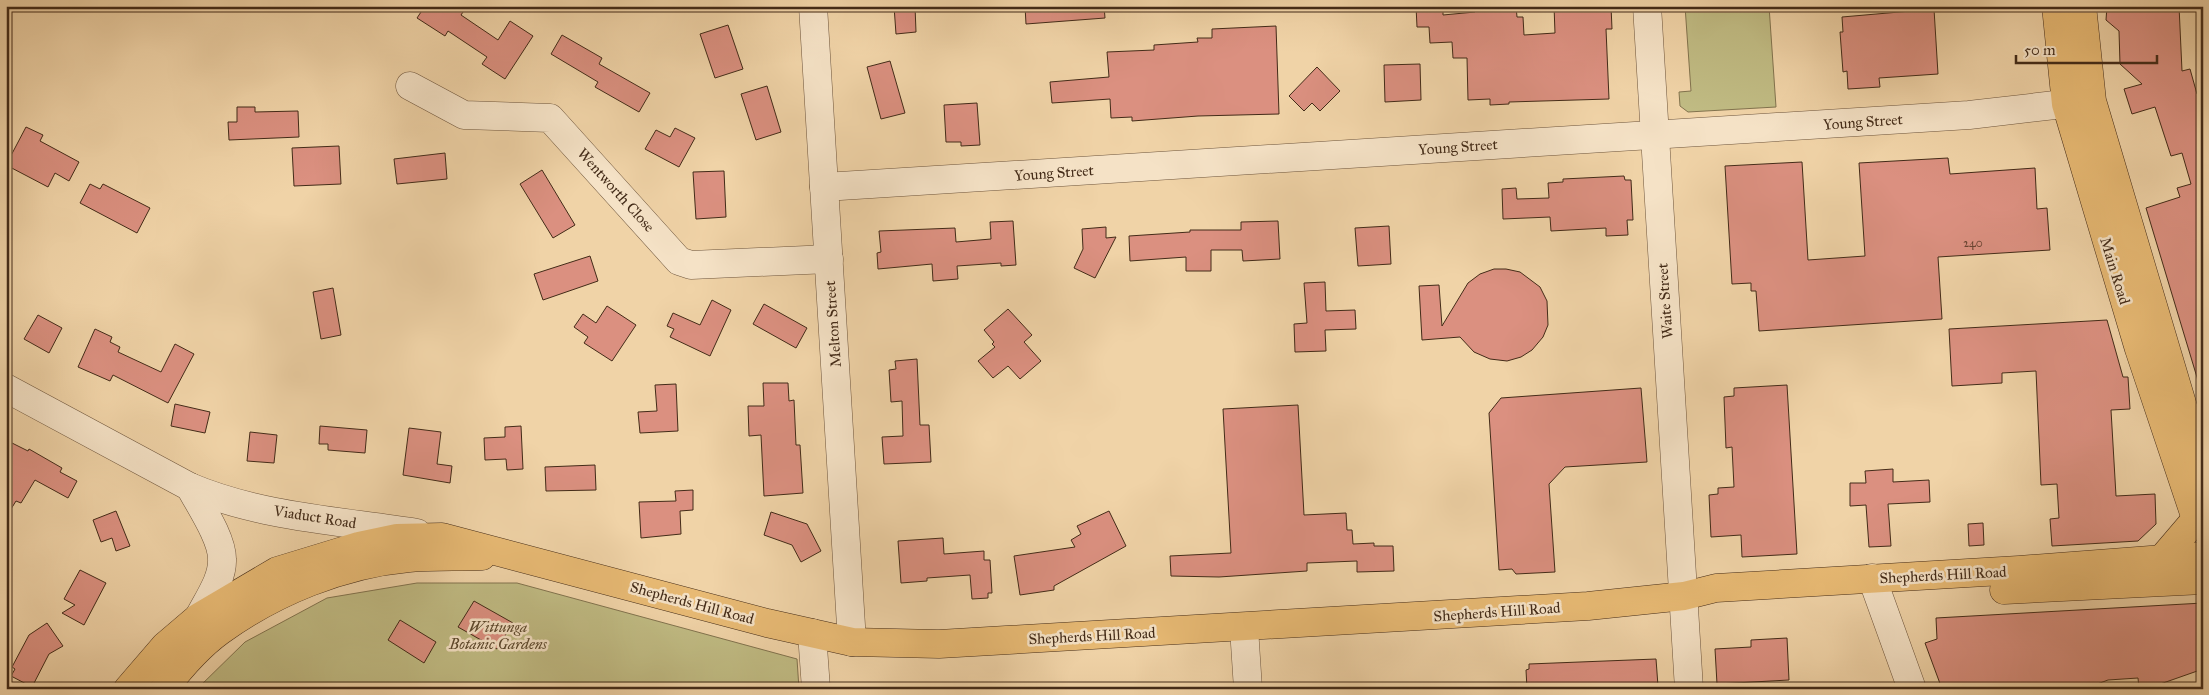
<svg xmlns="http://www.w3.org/2000/svg" width="2209" height="695" font-family="'IM FELL Great Primer',serif">
  <rect width="100%" height="100%" fill="#f0d3a7"/>
  <filter id="stains"><feTurbulence type="fractalNoise" baseFrequency=".004" numOctaves="4"/><feColorMatrix values="0 0 0 0 .2 0 0 0 0 .09 0 0 0 0 .02 0 0 0 .5 -.17"/></filter>
  <radialGradient id="worn" r=".72"><stop offset=".6" stop-color="#630" stop-opacity="0"/><stop offset="1" stop-color="#630" stop-opacity=".3"/></radialGradient>
  <!-- green -->
  <g fill="#c0bb83" stroke="#82734e">
    <polygon points="1685,6 1769,6 1776,107 1688,112 1680,106 1679,92 1691,91"/>
    <polygon points="417,583 517,583 797,659 799,689 197,689 245,642 327,598"/>
  </g>
  <!-- building -->
  <g fill="#db9080" stroke="#432b18">
    <polygon points="425,6 467,6 461,15 498,40 510,21 533,36 505,79 482,64 487,57 448,31 445,36 417,18"/>
    <polygon points="894,6 915,6 916,32 896,34"/>
    <polygon points="1025,6 1104,6 1105,18 1026,24"/>
    <polygon points="1416,6 1443,6 1443,15 1475,12 1475,6 1516,6 1517,17 1523,17 1524,35 1555,33 1554,6 1611,6 1612,29 1606,29 1609,99 1509,102 1509,104 1490,105 1490,99 1468,100 1467,58 1453,58 1452,42 1430,43 1429,27 1417,27"/>
    <polygon points="2107,6 2179,6 2182,71 2190,69 2197,94 2203,92 2203,384 2199,384 2146,208 2180,197 2177,188 2191,184 2182,153 2171,156 2155,107 2132,114 2124,89 2142,84 2120,64 2119,31 2106,20"/>
    <polygon points="1934,9 1938,74 1879,78 1880,87 1848,89 1847,71 1843,72 1840,32 1843,32 1842,17"/>
    <polygon points="728,25 743,69 715,78 700,34"/>
    <polygon points="1276,26 1279,114 1198,116 1132,121 1132,117 1111,118 1110,99 1052,103 1050,82 1109,77 1107,52 1154,50 1154,45 1198,42 1197,38 1212,38 1212,29"/>
    <polygon points="562,35 602,58 599,64 650,93 639,112 595,87 598,82 551,54"/>
    <polygon points="890,61 905,113 881,119 867,67"/>
    <polygon points="1420,64 1421,100 1385,102 1384,65"/>
    <polygon points="1317,67 1340,91 1320,111 1312,103 1304,111 1289,96"/>
    <polygon points="767,86 781,132 756,140 741,94"/>
    <polygon points="977,103 980,145 961,146 961,142 946,142 944,105"/>
    <polygon points="237,107 255,107 255,112 298,111 299,137 229,140 228,122 237,122"/>
    <polygon points="26,127 43,135 40,141 79,162 69,181 55,173 48,187 6,165"/>
    <polygon points="675,128 695,138 679,167 645,149 656,130 670,137"/>
    <polygon points="339,146 341,184 294,186 292,148"/>
    <polygon points="445,153 447,179 397,184 394,159"/>
    <polygon points="1948,158 1950,174 2035,168 2037,209 2047,208 2050,250 1938,257 1942,319 1759,331 1756,291 1751,291 1751,283 1732,284 1725,166 1802,162 1808,260 1865,256 1859,163"/>
    <polygon points="542,170 575,225 553,238 520,184"/>
    <polygon points="724,171 726,217 696,219 693,172"/>
    <polygon points="1624,176 1625,180 1631,180 1633,220 1627,220 1628,235 1606,236 1606,228 1551,231 1550,217 1503,219 1502,189 1516,188 1517,199 1549,198 1548,183 1563,182 1563,179"/>
    <polygon points="90,184 100,189 103,184 150,208 137,233 80,203"/>
    <polygon points="1013,221 1016,265 1001,266 1001,263 957,266 958,279 933,281 932,264 878,269 877,253 881,252 879,231 955,228 956,242 991,239 990,222"/>
    <polygon points="1278,221 1280,259 1243,261 1242,250 1211,250 1211,271 1186,271 1186,257 1130,261 1129,236 1190,232 1190,230 1241,230 1241,222"/>
    <polygon points="1389,226 1391,264 1358,266 1355,228"/>
    <polygon points="1106,227 1106,238 1116,237 1095,278 1074,268 1083,249 1082,229"/>
    <polygon points="590,256 598,281 543,300 534,274"/>
    <polygon points="1494,269 1506,269 1520,272 1540,287 1547,301 1548,325 1543,337 1532,350 1521,357 1507,361 1490,359 1474,352 1460,337 1422,340 1419,286 1439,285 1442,326 1468,283 1480,274"/>
    <polygon points="1325,282 1326,311 1355,310 1356,329 1325,330 1326,351 1295,352 1294,324 1307,323 1304,283"/>
    <polygon points="333,288 341,335 321,339 313,292"/>
    <polygon points="712,300 731,310 710,356 670,337 674,329 667,326 673,313 700,325"/>
    <polygon points="764,304 807,328 796,348 753,324"/>
    <polygon points="607,306 636,325 612,361 584,343 588,337 574,327 583,314 596,323"/>
    <polygon points="1008,309 1032,335 1024,342 1041,361 1020,379 1008,366 993,378 978,361 995,347 992,344 994,342 984,330"/>
    <polygon points="38,315 62,328 49,353 24,339"/>
    <polygon points="2107,320 2123,377 2128,377 2130,409 2111,410 2116,496 2155,494 2156,524 2138,541 2052,546 2050,519 2059,518 2057,484 2041,485 2036,371 2002,373 2002,383 1952,386 1949,329"/>
    <polygon points="95,329 112,337 110,342 120,347 118,352 161,372 175,344 194,354 168,403 113,375 110,381 78,367"/>
    <polygon points="917,359 920,425 929,425 931,462 884,464 882,437 903,436 902,401 891,402 889,370 896,369 895,361"/>
    <polygon points="763,383 788,383 789,401 794,400 796,445 800,445 803,493 764,496 761,435 749,436 748,406 764,406"/>
    <polygon points="676,384 678,431 640,433 638,412 657,411 655,385"/>
    <polygon points="1787,385 1797,554 1742,557 1741,535 1711,537 1709,495 1718,494 1718,488 1734,487 1732,447 1726,448 1724,397 1734,396 1734,388"/>
    <polygon points="1641,388 1647,462 1565,467 1549,484 1555,572 1516,574 1512,569 1499,570 1489,413 1501,398"/>
    <polygon points="175,404 210,412 205,433 171,426"/>
    <polygon points="1298,405 1304,515 1346,513 1347,530 1352,530 1353,544 1374,543 1374,546 1393,546 1394,571 1357,572 1357,561 1307,563 1307,571 1219,577 1171,576 1170,556 1231,553 1223,409"/>
    <polygon points="320,426 367,430 365,453 328,450 328,444 319,444"/>
    <polygon points="521,426 523,469 507,470 506,459 485,460 484,438 505,437 505,427"/>
    <polygon points="409,428 441,432 437,464 452,466 450,483 403,475"/>
    <polygon points="250,432 277,435 274,463 247,461"/>
    <polygon points="6,440 28,451 29,449 62,468 60,472 77,481 68,498 35,480 21,503 16,501 6,517"/>
    <polygon points="595,465 596,490 546,491 545,467"/>
    <polygon points="1893,469 1893,482 1929,480 1930,502 1888,504 1891,546 1869,547 1866,505 1850,506 1850,483 1866,483 1865,471"/>
    <polygon points="693,490 693,510 680,511 681,534 641,538 639,502 676,501 675,491"/>
    <polygon points="116,511 130,546 116,551 112,538 101,542 93,520"/>
    <polygon points="1109,511 1126,546 1054,586 1054,590 1020,595 1014,556 1075,547 1071,540 1081,534 1077,526"/>
    <polygon points="771,512 807,524 821,551 801,562 792,545 764,535"/>
    <polygon points="1983,523 1984,545 1969,546 1968,524"/>
    <polygon points="943,538 944,554 984,551 984,560 990,560 992,593 988,593 988,598 972,599 970,575 927,578 927,581 901,583 898,541"/>
    <polygon points="80,570 106,583 84,625 62,613 75,605 64,599"/>
    <polygon points="474,601 513,623 497,649 458,627"/>
    <polygon points="2203,603 2203,669 2146,689 2139,689 2138,678 2108,680 2084,689 1942,689 1925,643 1937,639 1936,618"/>
    <polygon points="400,620 436,642 424,663 388,640"/>
    <polygon points="47,623 63,646 49,654 32,687 11,676 15,669 12,667 29,635"/>
    <polygon points="1787,638 1789,680 1717,684 1715,649 1751,647 1751,640"/>
    <polygon points="1656,659 1658,686 1640,687 1640,689 1527,689 1526,670 1529,669 1529,664"/>
  </g>
  <g fill="none" stroke-linecap="round" stroke-linejoin="round">
    <defs>
      <g id="minor">
        <polyline points="813,6 852,642"/>
        <polyline points="1647,6 1689,689"/>
        <polyline points="410,86 464,115 550,118 679,261 691,265 829,259"/>
        <polyline points="824,187 1969,115 2090,101"/>
        <path d="M6 388 190 487C261 517 342 521 417 533"/>
        <path d="M190 487C200 506 222 538 222 559 223 579 208 599 199 617"/>
        <polyline points="1872,578 1912,689"/>
        <polyline points="1244,628 1248,689"/>
        <polyline points="812,633 816,689"/>
      </g>
      <g id="major">
        <polyline points="2056,6 2066,104 2139,349 2196,519 2203,527"/>
        <polyline points="2082,6 2092,101 2203,474"/>
        <polyline points="2161,560 2196,519"/>
        <polyline points="2004,590 2203,580"/>
        <polyline points="128,689 165,646 199,617 277,571 359,546 397,538 442,537 767,623 852,642 939,644 1588,606 1684,596 1716,588 2019,570 2203,556"/>
        <path d="M164 689C180 668 198 647 220 631 274 592 342 564 409 558 433 556 458 557 482 556"/>
      </g>
    </defs>
    <!-- minor casing -->
    <use href="#minor" stroke="#6e553c" stroke-width="29"/>
    <!-- major casing -->
    <use href="#major" stroke="#432b18" stroke-width="29"/>
    <!-- minor -->
    <use href="#minor" stroke="#f5e2c6" stroke-width="28"/>
    <!-- major -->
    <use href="#major" stroke="#e8ba74" stroke-width="28"/>
  </g>
  <g text-anchor="middle" dominant-baseline="central" stroke-width="5" stroke-linejoin="round" paint-order="stroke">
    <!-- number labels -->
    <g font-size="12" fill="#694432">
      <text x="1973" y="243">240</text>
    </g>
    <!-- street labels -->
    <g font-size="15" fill="#432b18" stroke="#f5e2c6">
      <text transform="translate(1863 122) rotate(-4)">Young Street</text>
      <text transform="translate(1458 147) rotate(-4)">Young Street</text>
      <text transform="translate(1054 173) rotate(-4)">Young Street</text>
      <text transform="translate(616 190) rotate(48)">Wentworth Close</text>
      <text transform="translate(2115 271) rotate(73)">Main Road</text>
      <text transform="translate(1665 301) rotate(-94)">Waite Street</text>
      <text transform="translate(833 324) rotate(-94)">Melton Street</text>
      <text transform="translate(315 517) rotate(9)">Viaduct Road</text>
      <text transform="translate(1943 575) rotate(-3)">Shepherds Hill Road</text>
      <text transform="translate(692 603) rotate(15)">Shepherds Hill Road</text>
      <text transform="translate(1497 612) rotate(-4)">Shepherds Hill Road</text>
      <text transform="translate(1092 636) rotate(-3)">Shepherds Hill Road</text>
    </g>
    <!-- park labels -->
    <g font-size="15" font-style="italic" fill="#5c482d" stroke="#f5e2c6">
      <text x="498" y="627">Wittunga<tspan x="498" dy="17">Botanic Gardens</tspan></text>
    </g>
  </g>
  <!-- margin -->
  <rect width="2209" height="695" fill="none" stroke="#f0d3a7" stroke-width="25"/>
  <rect x="8" y="8" width="2194" height="680" fill="none" stroke="#432b18" stroke-width="2.5"/>
  <rect x="12" y="12" width="2184" height="670" fill="none" stroke="#432b18"/>
  <!-- scale -->
  <path d="M2016 55v8h141v-8" fill="none" stroke="#432b18" stroke-width="2.5"/>
  <text x="2024" y="55" font-size="15" fill="#432b18" stroke="#f5e2c6" stroke-width="4" paint-order="stroke">50 m</text>
  <rect width="100%" height="100%" filter="url(#stains)"/>
  <rect width="100%" height="100%" fill="url(#worn)"/>
</svg>
